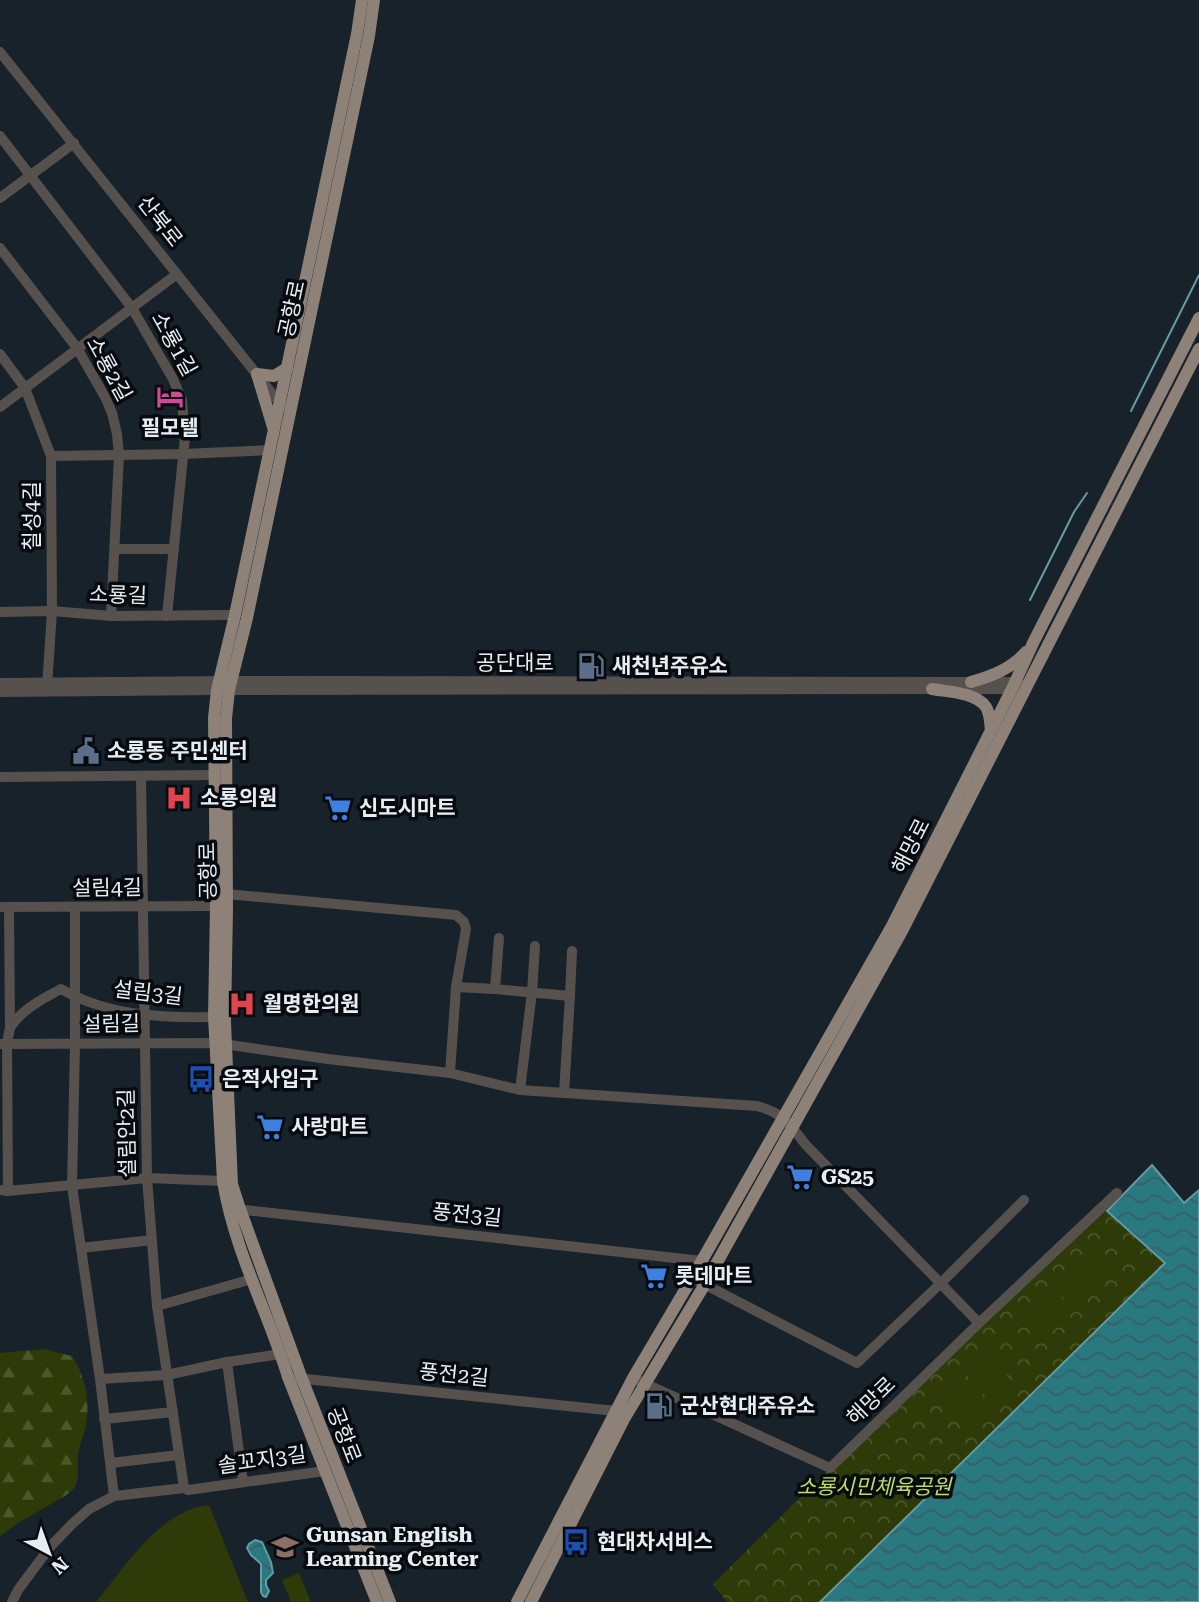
<svg xmlns="http://www.w3.org/2000/svg" width="1199" height="1602" font-family="'Roboto Serif','Noto Sans KR',serif">
  <defs>
    <pattern id="forest-firs" width="22" height="20" patternUnits="userSpaceOnUse" patternTransform="scale(1.75)"><rect width="22" height="20" fill="#2e3a07"/><path d="M5 1l3.5 6h-7zM16 11l3.5 6h-7z" fill="#4c572c"/></pattern>
    <pattern id="park-crowns" width="20" height="18" patternUnits="userSpaceOnUse" patternTransform="scale(1.75)"><rect width="20" height="18" fill="#2e3a07"/><path d="M2 6a3 3 0 1 1 6 0M12 15a3 3 0 1 1 6 0" fill="none" stroke="#4c572c"/></pattern>
    <pattern id="water-waves" width="16" height="10" patternUnits="userSpaceOnUse" patternTransform="scale(1.75)"><rect width="16" height="10" fill="#2a7880"/><path d="M0 5q4-4 8 0t8 0" fill="none" stroke="#386064"/></pattern>
  </defs>
  <rect width="100%" height="100%" fill="#17222b"/>
  <!-- forest -->
  <path fill="url(#forest-firs)" d="M43 1349 72 1356C86 1377 91 1404 85 1429 83 1438 79 1445 78 1455 76 1472 83 1482 68 1494L18 1523 0 1536V1353Z"/>
  <!-- park -->
  <polygon fill="url(#park-crowns)" points="1102,1207 1165,1263 820,1602 727,1602 713,1584 830,1468"/>
  <!-- pitch -->
  <g fill="#2e3a07">
    <polygon points="1090,1251 1113,1274 1078,1309 1057,1285"/>
    <polygon points="1053,1288 1074,1311 1040,1344 1020,1320"/>
    <polygon points="982,1349 1012,1381 991,1401 961,1369"/>
    <polygon points="958,1372 989,1404 970,1423 940,1391"/>
    <path d="M209 1505 248 1602H96C124 1568 161 1509 209 1505Z"/>
    <polygon points="299,1573 311,1602 291,1602 282,1580"/>
  </g>
  <!-- water -->
  <g fill="url(#water-waves)" stroke="#629ba3" stroke-width="2">
    <polygon points="1152,1165 1184,1203 1199,1190 1199,1602 820,1602 1165,1263 1107,1211"/>
    <polygon points="255,1540 262,1542 271,1562 273,1573 266,1580 266,1585 269,1591 266,1597 263,1596 261,1592 261,1564 251,1555 247,1548 249,1544"/>
  </g>
  <g fill="none" stroke-linecap="round" stroke-linejoin="round">
    <!-- stream -->
    <g stroke="#629ba3" stroke-width="2">
      <polyline points="1131,411 1199,275"/>
      <polyline points="1030,600 1074,512 1087,493"/>
    </g>
    <!-- minor -->
    <g stroke="#57514d" stroke-width="10">
      <polyline points="0,52 282,406"/>
      <polyline points="0,136 132,308 173,379 182,400 185,437 167,616"/>
      <polyline points="0,198 74,143"/>
      <polyline points="0,248 77,348 105,397 112,413 117,434 119,455 111,616"/>
      <polyline points="0,354 25,388 51,456 52,611 47,687"/>
      <polyline points="0,407 177,274"/>
      <polyline points="51,456 184,454 270,450"/>
      <polyline points="115,549 174,549"/>
      <polyline points="0,612 52,611 111,616 235,615"/>
      <polyline points="0,683 231,681 1018,682"/>
      <polyline points="956,689 1007,689"/>
      <polyline points="0,692 217,690 937,689"/>
      <polyline points="141,776 147,1178 157,1306 184,1488"/>
      <polyline points="0,777 214,775"/>
      <polyline points="227,894 456,915 464,922 466,929 456,987 450,1073"/>
      <polyline points="0,907 216,906"/>
      <polyline points="75,908 75,1044 72,1186 100,1379 114,1496"/>
      <polyline points="456,987 495,989 499,938"/>
      <polyline points="495,989 570,996 572,951"/>
      <path d="M10 1028C21 1010 42 999 61 989 108 1016 161 1018 214 1017"/>
      <path d="M0 1044 216 1043 328 1059 450 1073 520 1090 757 1106C785 1114 789 1124 806 1145L979 1323"/>
      <polyline points="520,1090 532,992 535,946"/>
      <polyline points="564,1093 570,996"/>
      <polyline points="0,1190 8,1191 147,1178 223,1181"/>
      <polyline points="8,1191 7,1043 10,1028 9,907"/>
      <polyline points="236,1209 702,1261"/>
      <polyline points="81,1248 152,1240"/>
      <polyline points="692,1278 857,1363 941,1283 1024,1200"/>
      <polyline points="157,1306 252,1279"/>
      <polyline points="227,1362 243,1482"/>
      <polyline points="296,1378 616,1411"/>
      <polyline points="633,1378 830,1468 979,1323 1117,1193"/>
      <polyline points="100,1379 167,1375 227,1362 281,1354"/>
      <polyline points="104,1419 173,1412"/>
      <polyline points="111,1463 178,1455"/>
      <polyline points="12,1602 18,1590 50,1547 71,1525 89,1509 114,1496 184,1488 188,1490 325,1471"/>
    </g>
    <!-- major -->
    <g stroke="#8d8178" stroke-width="12">
      <path d="M362 0 357 34 235 615 217 690 214 718 216 906 214 1017 223 1181C234 1250 268 1312 288 1377L377 1602"/>
      <polyline points="374,0 369,36 247,618 229,690 226,718 227,909 225,1022 232,1184 240,1209 302,1379 390,1602"/>
      <polyline points="257,374 273,427"/>
      <polyline points="257,374 274,376 287,368"/>
      <path d="M971 682C992 676 1011 669 1026 652"/>
      <path d="M932 689C948 692 975 692 986 707 990 713 990 723 991 730"/>
      <polyline points="517,1602 633,1378 692,1278 892,926 1012,689 1034,641 1199,318"/>
      <polyline points="531,1602 624,1419 705,1284 902,931 1199,349"/>
    </g>
  </g>
  <!-- icons -->
  <defs>
    <symbol id="hotel-bare" viewBox="-9 -9 18 18"><path d="M-6-4.5h1.5V1H6V5H4.5V3h-9V5H-6ZM-4 0a1.8 1.8 0 1 1 3.6 0ZM.5 0V-2.5h3Q6-2.5 6 0Z" fill="#d1479c" stroke="#070b0f" stroke-width="2.5" paint-order="stroke"/></symbol>
    <symbol id="fuel-bare" viewBox="-9 -9 18 18"><path d="M-5.5-6h7V0h2V4h1.3V-2.5L3-4.5l.8-.8L6-3V5H2.5V1h-1V6h-7ZM-4.2-4.7v3.2H.2V-4.7Z" fill="#5c6f8a" stroke="#070b0f" stroke-width="2.5" paint-order="stroke"/></symbol>
    <symbol id="civic-bare" viewBox="-9 -9 18 18"><path d="M-.6-6.5H3V-4.5H.6V-3L4-1V1h2V6H-6V1h2V-1L-.6-3ZM-1.2 2.5V6h2.4V2.5Z" fill="#5c6f8a" stroke="#070b0f" stroke-width="2.5" paint-order="stroke"/></symbol>
    <symbol id="hospital-bare" viewBox="-9 -9 18 18"><path d="M-5-5h3v3.5h4V-5h3V5h-3V1.5h-4V5h-3Z" fill="#e0444e" stroke="#070b0f" stroke-width="2.5" paint-order="stroke"/></symbol>
    <symbol id="supermarket-bare" viewBox="-9 -9 18 18"><path d="M-6-5.5h2.5l.6 2H6L4.5 2H-2.5L-4.4-4H-6ZM-1.5 3.2a1.3 1.3 0 1 0 .1 0ZM3 3.2a1.3 1.3 0 1 0 .1 0Z" fill="#3f7fe0" stroke="#070b0f" stroke-width="2.5" paint-order="stroke"/></symbol>
    <symbol id="bus-bare" viewBox="-9 -9 18 18"><path d="M-5-6H5V4H4V6H2V4H-2V6H-4V4H-5ZM-3.5-4V0h7V-4ZM-3.5 1.2v1.5H-2V1.2ZM2 1.2v1.5H3.5V1.2Z" fill="#1a4fb4" stroke="#070b0f" stroke-width="2.5" paint-order="stroke"/></symbol>
    <symbol id="school-bare" viewBox="-9 -9 18 18"><path d="M0-5L7-2L0 1L-7-2ZM-4 1L0 2.5L4 1V4Q0 6-4 4Z" fill="#8d6e63" stroke="#070b0f" stroke-width="2.5" paint-order="stroke"/></symbol>
  </defs>
  <g fill-rule="evenodd">
    <use href="#hotel-bare" x="151" y="378" width="38" height="38"/>
    <use href="#fuel-bare" x="572" y="647" width="38" height="38"/>
    <use href="#civic-bare" x="67" y="732" width="38" height="38"/>
    <use href="#hospital-bare" x="160" y="779" width="38" height="38"/>
    <use href="#supermarket-bare" x="319" y="789" width="38" height="38"/>
    <use href="#hospital-bare" x="223" y="985" width="38" height="38"/>
    <use href="#bus-bare" x="182" y="1060" width="38" height="38"/>
    <use href="#supermarket-bare" x="251" y="1108" width="38" height="38"/>
    <use href="#supermarket-bare" x="781" y="1158" width="38" height="38"/>
    <use href="#supermarket-bare" x="635" y="1257" width="38" height="38"/>
    <use href="#fuel-bare" x="640" y="1387" width="38" height="38"/>
    <use href="#bus-bare" x="557" y="1523" width="38" height="38"/>
    <use href="#school-bare" x="266" y="1528" width="38" height="38"/>
  </g>
  <g text-anchor="middle" dominant-baseline="central" stroke-width="7" stroke-linejoin="round" paint-order="stroke">
    <!-- street labels -->
    <g font-size="21" fill="#e6eef4" stroke="#070b0f">
      <text transform="translate(160 221) rotate(52)">산북로</text>
      <text transform="translate(292 309) rotate(-78)">공항로</text>
      <text transform="translate(174 344) rotate(61)">소룡1길</text>
      <text transform="translate(109 369) rotate(61)">소룡2길</text>
      <text transform="translate(32 516) rotate(-90)">칠성4길</text>
      <text transform="translate(118 595) rotate(2)">소룡길</text>
      <text x="515" y="663">공단대로</text>
      <text transform="translate(911 846) rotate(-63)">해망로</text>
      <text transform="translate(208 871) rotate(-91)">공항로</text>
      <text transform="translate(107 888) rotate(-1)">설림4길</text>
      <text transform="translate(148 993) rotate(7)">설림3길</text>
      <text transform="translate(111 1024) rotate(-1)">설림길</text>
      <text transform="translate(127 1133) rotate(-91)">설림안2길</text>
      <text transform="translate(467 1215) rotate(6)">풍전3길</text>
      <text transform="translate(454 1375) rotate(6)">풍전2길</text>
      <text transform="translate(871 1401) rotate(-44)">해망로</text>
      <text transform="translate(344 1435) rotate(69)">공항로</text>
      <text transform="translate(262 1460) rotate(-8)">솔꼬지3길</text>
    </g>
    <!-- poi labels -->
    <g font-size="21" font-weight="bold" fill="#e6eef4" stroke="#070b0f" text-anchor="start">
      <text x="170" y="428" text-anchor="middle">필모텔</text>
      <text x="612" y="666">새천년주유소</text>
      <text x="107" y="751">소룡동 주민센터</text>
      <text x="200" y="798">소룡의원</text>
      <text x="359" y="808">신도시마트</text>
      <text x="263" y="1004">월명한의원</text>
      <text x="222" y="1079">은적사입구</text>
      <text x="291" y="1127">사랑마트</text>
      <text x="821" y="1177">GS25</text>
      <text x="675" y="1276">롯데마트</text>
      <text x="680" y="1406">군산현대주유소</text>
      <text x="306" y="1535">Gunsan English<tspan x="306" dy="24">Learning Center</tspan></text>
      <text x="597" y="1542">현대차서비스</text>
    </g>
    <!-- park labels -->
    <g font-size="21" font-style="italic" fill="#bcdd61" stroke="#070b0f">
      <text x="874" y="1487">소룡시민체육공원</text>
    </g>
  </g>
  <!-- north arrow -->
  <g transform="translate(49 1553) rotate(139)" stroke="#070b0f" stroke-width="5" paint-order="stroke">
  <path d="M0-5L12 26L0 18L-12 26Z" fill="#e6eef4"/>
  <text y="-10" font-size="19" font-weight="bold" text-anchor="middle" fill="#e6eef4">N</text>
  </g>
</svg>
